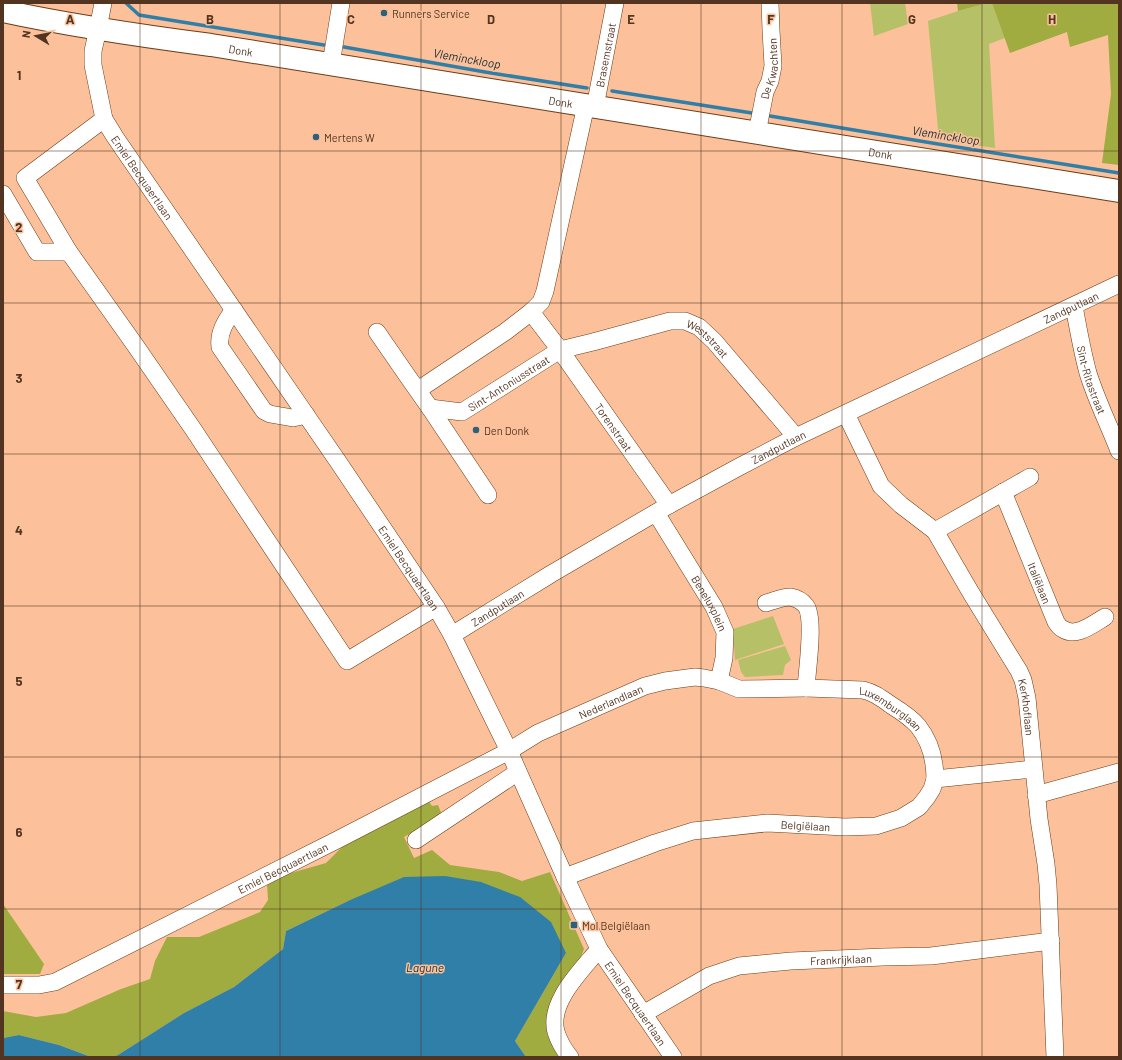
<svg xmlns="http://www.w3.org/2000/svg" width="1122" height="1060" font-family="Barlow,sans-serif">
  <rect width="100%" height="100%" fill="#fcc19a"/>
  <!-- green -->
  <g fill="#b5c067">
    <polygon points="870,3 905,3 908,24 874,36"/>
    <polygon points="987,3 992,3 1005,38 989,44 995,148 939,140 928,21 958,11"/>
    <polygon points="773,616 784,644 735,660 733,629"/>
    <polygon points="785,646 791,660 785,665 783,675 745,677 741,672 738,660"/>
  </g>
  <!-- forest -->
  <g fill="#a0ab40">
    <polygon points="957,3 987,3 958,11"/>
    <polygon points="992,3 1119,3 1119,165 1102,163 1111,94 1108,35 1070,47 1067,32 1010,53"/>
    <polygon points="426,797 432,806 438,805 442,815 404,837 414,858 432,850 450,865 499,872 522,881 550,872 584,949 575,972 558,999 564,1057 526,1057 515,1041 566,953 348,901 286,931 283,949 234,987 184,1013 118,1055 112,1057 91,1057 59,1045 19,1035 3,1038 3,1011 36,1017 66,1013 121,989 150,979 155,961 167,937 199,937 260,912 268,900 267,883 291,873 326,863 342,847"/>
    <polygon points="3,904 44,964 40,974 3,974"/>
  </g>
  <!-- water -->
  <g fill="#307fa8">
    <polygon points="445,876 481,882 520,897 551,922 566,953 515,1041 526,1057 112,1057 118,1055 184,1013 234,987 283,949 286,931 348,901 404,877"/>
    <polygon points="19,1035 59,1045 91,1057 3,1057 3,1038"/>
  </g>
  <g fill="none" stroke-linecap="round" stroke-linejoin="round">
    <!-- stream -->
    <g stroke="#307fa8" stroke-width="3.5">
      <polyline points="126,3 139,15 324,45"/>
      <polyline points="344,47 485,72 587,88"/>
      <polyline points="612,91 752,113"/>
      <polyline points="770,116 932,143 1119,173"/>
    </g>
    <defs>
      <g id="minor">
        <path id="s1" d="M103 3 98 29 93 51V65L104 119 115 137 339 463 436 607 452 635 509 751 565 877 599 949 673 1057"/>
        <polyline points="331,64 341,3"/>
        <path id="s2" d="M595 107 615 3"/>
        <polyline points="104,119 25,178 69,252 135,345 193,429 347,661 436,607"/>
        <path id="s3" d="M757 133 765 92 770 81 773 66 771 30 770 3"/>
        <polyline points="3,194 37,252 69,252"/>
        <path id="s4" d="M1074 306C1078 328 1082 351 1088 373 1096 399 1109 425 1119 451"/>
        <path d="M234 310C225 321 218 333 220 347L264 411 270 414 293 418 306 415"/>
        <path id="s5" d="M531 312 560 350 669 505"/>
        <polyline points="377,332 406,374 430,408 488,495"/>
        <polyline points="418,390 505,332 531,312 541,302 545,291 586,105"/>
        <path id="s6" d="M430 408 462 412 560 350 593 342 670 321H685L699 327 714 341 796 437"/>
        <path id="s7" d="M846 414 881 486 901 505 935 531 971 593 1019 671 1023 680 1027 698 1039 819 1046 864 1048 885 1055 1057"/>
        <path id="s8" d="M1003 492 1056 622C1058 625 1060 628 1063 629 1076 638 1093 624 1105 617"/>
        <path id="s9" d="M656 513 714 607 725 632 724 658 719 681 739 689 806 688C807 671 815 619 806 606 802 601 796 598 790 597 782 597 774 601 766 603"/>
        <polyline points="935,531 1030,477"/>
        <path id="s10" d="M452 635 551 574 669 505 737 468 796 437 1119 284"/>
        <path id="s11" d="M806 688 863 690C875 693 881 698 891 705 899 710 912 719 918 726 930 741 935 760 935 779"/>
        <polyline points="1036,795 1119,772"/>
        <polyline points="416,840 518,772"/>
        <path id="s12" d="M565 877 655 843 693 831 767 823 845 827 876 826 901 818 919 807 927 797 932 789 935 779 1033 769"/>
        <path id="s13" d="M3 985H39L55 982 337 840 509 751 538 733 645 686 665 681 695 677 704 678 719 681"/>
        <path id="s14" d="M643 1014 709 976 739 966 791 961 883 957 931 956 1051 941"/>
        <path d="M570 1057C564 1050 559 1041 556 1032 548 1002 582 970 599 949"/>
      </g>
      <g id="major">
        <path id="s15" d="M3 11C72 26 142 36 211 45L1119 191"/>
      </g>
    </defs>
    <!-- minor casing -->
    <use href="#minor" stroke="#6c3c16" stroke-width="18"/>
    <!-- major casing -->
    <use href="#major" stroke="#6c3c16" stroke-width="24"/>
    <!-- minor -->
    <use href="#minor" stroke="#fff" stroke-width="17"/>
    <!-- major -->
    <use href="#major" stroke="#fff" stroke-width="22"/>
  </g>
  <!-- grid -->
  <path fill="none" stroke="#523420" stroke-width="1" stroke-opacity="0.55" d="M140 3V1057M280 3V1057M421 3V1057M561 3V1057M701 3V1057M842 3V1057M982 3V1057M3 151H1119M3 303H1119M3 454H1119M3 606H1119M3 757H1119M3 909H1119"/>
  <!-- markers -->
  <g fill="#2c607d" stroke="#fcc19a" stroke-width="1.5">
    <circle cx="384" cy="13" r="4"/>
    <circle cx="316" cy="137" r="4"/>
    <circle cx="476" cy="430" r="4"/>
    <rect x="570" y="921" width="8" height="8" rx="2"/>
  </g>
  <g text-anchor="middle" dominant-baseline="central" stroke-width="3" stroke-linejoin="round" paint-order="stroke">
    <!-- poi labels -->
    <g font-size="11" fill="#523420" stroke="#fcc19a" text-anchor="start">
      <text x="392" y="13">Runners Service</text>
      <text x="324" y="137">Mertens W</text>
      <text x="484" y="430">Den Donk</text>
      <text x="582" y="925">Mol Belgiëlaan</text>
    </g>
    <!-- street labels -->
    <g font-size="11" fill="#523420" stroke="#fcc19a">
      <text stroke="none"><textPath href="#s15" startOffset="241">Donk</textPath></text>
      <text stroke="none"><textPath href="#s2" startOffset="53">Brasemstraat</textPath></text>
      <text stroke="none"><textPath href="#s3" startOffset="66">De Kwachten</textPath></text>
      <text stroke="none"><textPath href="#s15" startOffset="565">Donk</textPath></text>
      <text stroke="none"><textPath href="#s15" startOffset="889">Donk</textPath></text>
      <text stroke="none"><textPath href="#s1" startOffset="188">Emiel Becquaertlaan</textPath></text>
      <text stroke="none"><textPath href="#s10" startOffset="701">Zandputlaan</textPath></text>
      <text stroke="none"><textPath href="#s6" startOffset="306">Weststraat</textPath></text>
      <text stroke="none"><textPath href="#s4" startOffset="76">Sint-Ritastraat</textPath></text>
      <text stroke="none"><textPath href="#s6" startOffset="87">Sint-Antoniusstraat</textPath></text>
      <text stroke="none"><textPath href="#s5" startOffset="142">Torenstraat</textPath></text>
      <text stroke="none"><textPath href="#s10" startOffset="377">Zandputlaan</textPath></text>
      <text stroke="none"><textPath href="#s1" startOffset="661">Emiel Becquaertlaan</textPath></text>
      <text stroke="none"><textPath href="#s8" startOffset="98">Italiëlaan</textPath></text>
      <text stroke="none"><textPath href="#s9" startOffset="105">Beneluxplein</textPath></text>
      <text stroke="none"><textPath href="#s10" startOffset="53">Zandputlaan</textPath></text>
      <text stroke="none"><textPath href="#s13" startOffset="675">Nederlandlaan</textPath></text>
      <text stroke="none"><textPath href="#s7" startOffset="351">Kerkhoflaan</textPath></text>
      <text stroke="none"><textPath href="#s11" startOffset="90">Luxemburglaan</textPath></text>
      <text stroke="none"><textPath href="#s12" startOffset="249">Belgiëlaan</textPath></text>
      <text stroke="none"><textPath href="#s13" startOffset="307">Emiel Becquaertlaan</textPath></text>
      <text stroke="none"><textPath href="#s14" startOffset="210">Frankrijklaan</textPath></text>
      <text stroke="none"><textPath href="#s1" startOffset="1153">Emiel Becquaertlaan</textPath></text>
    </g>
    <!-- water labels -->
    <g font-size="12" font-style="italic" fill="#152d3a" stroke="#fcc19a">
      <text transform="translate(467 58) rotate(10)">Vleminckloop</text>
      <text transform="translate(946 135) rotate(9)">Vleminckloop</text>
      <text x="425" y="967">Lagune</text>
    </g>
  </g>
  <g font-size="13" text-anchor="middle" font-weight="bold" fill="#523420" stroke="#fcc19a" stroke-width="3" stroke-linejoin="round" paint-order="stroke">
    <text x="70" y="24">A</text>
    <text x="210" y="24">B</text>
    <text x="351" y="24">C</text>
    <text x="491" y="24">D</text>
    <text x="631" y="24">E</text>
    <text x="771" y="24">F</text>
    <text x="912" y="24">G</text>
    <text x="1052" y="24">H</text>
    <text x="19" y="80">1</text>
    <text x="19" y="232">2</text>
    <text x="19" y="383">3</text>
    <text x="19" y="535">4</text>
    <text x="19" y="686">5</text>
    <text x="19" y="837">6</text>
    <text x="19" y="989">7</text>
  </g>
  <!-- border -->
  <rect width="1122" height="1060" fill="none" stroke="#523420" stroke-width="8"/>
  <!-- north arrow -->
  <g transform="translate(36 36) rotate(280)" stroke="#fcc19a" stroke-width="3" paint-order="stroke">
  <path d="M0-3L7 15L0 10L-7 15Z" fill="#523420"/>
  <text y="-6" font-size="11" font-weight="bold" text-anchor="middle" fill="#523420">N</text>
  </g>
</svg>
